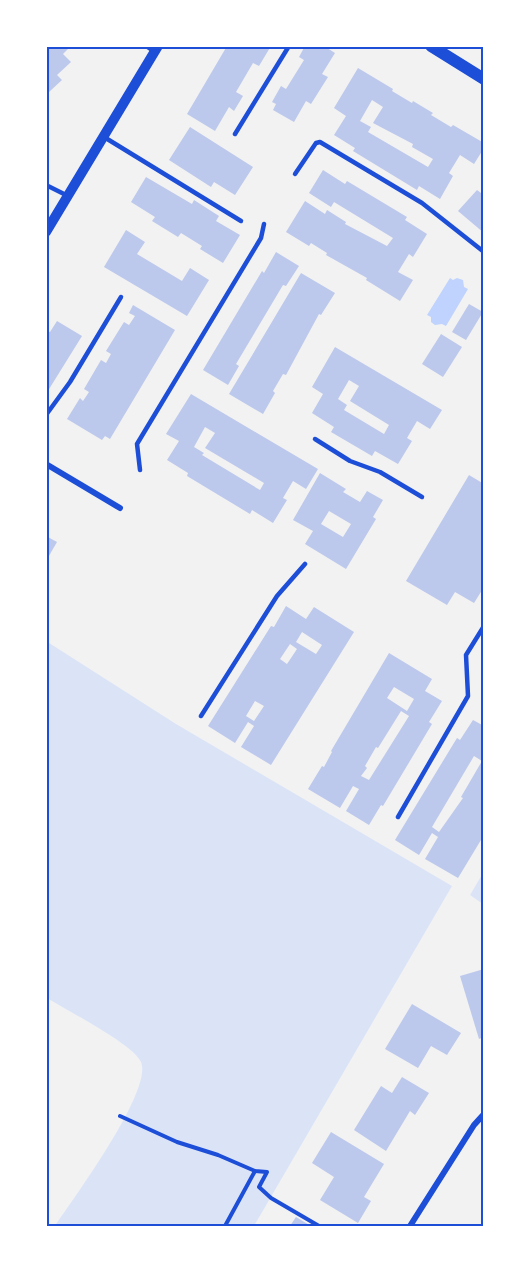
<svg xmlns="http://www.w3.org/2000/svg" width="530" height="1273" font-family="Overpass,sans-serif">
  <rect width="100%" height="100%" fill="#f2f2f2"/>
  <!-- green -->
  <g fill="#dbe4f7">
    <path d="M46 641 176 724 452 886 254 1226H55C73 1199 153 1091 141 1062 133 1044 66 1010 47 998Z"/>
    <polygon points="483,873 483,904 470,895"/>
  </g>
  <!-- water -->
  <polygon fill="#bfd3fe" points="450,278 453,280 457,278 463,280 464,287 468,289 446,326 442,324 435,325 431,322 431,317 427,315"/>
  <!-- building -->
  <g fill="#bdc9ec" fill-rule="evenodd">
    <polygon points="46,46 71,46 63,54 71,62 57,75 62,80 49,92 46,89"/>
    <polygon points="227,46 271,46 259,66 253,63 236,92 243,96 234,111 229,107 215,131 187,114"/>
    <polygon points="305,46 324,46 335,53 322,74 328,77 311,104 306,101 294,122 273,110 276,104 272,102 281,86 286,89 304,60 299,57"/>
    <path d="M358 68 393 89 392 91 412 103 413 101 433 113 431 115 451 127 453 125 484 143V148L474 164 460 155 449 173 453 176 440 199 419 186 417 190 353 151 355 148 334 135 346 116 334 108ZM372 100 383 107 373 123 413 144 412 147 433 159 428 167 368 132 371 127 360 121Z"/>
    <polygon points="190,127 253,167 235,195 214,182 211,187 169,160"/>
    <polygon points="323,170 345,184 347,181 407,217 405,220 427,234 413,257 409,254 398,272 413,280 400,301 366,280 367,278 326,255 327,253 311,243 309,246 286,232 305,201 325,214 327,210 346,222 345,224 387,246 393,238 334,202 331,207 309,193"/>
    <polygon points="146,177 192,204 194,200 219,216 216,221 240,235 223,263 200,249 202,246 181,233 178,237 152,221 155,217 131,202"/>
    <polygon points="477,190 481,193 484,190 484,233 458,211"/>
    <polygon points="126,230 145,242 137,254 182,281 190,268 209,280 187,316 104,267"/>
    <polygon points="276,252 299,266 286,286 283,285 236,364 239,366 228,385 203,370 262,271 264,273"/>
    <polygon points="301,273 335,293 321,315 319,314 286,375 283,374 273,391 275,393 263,414 229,394"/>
    <polygon points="469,304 483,312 466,340 452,332"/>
    <polygon points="133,305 175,330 110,439 105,436 102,440 67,419 80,398 83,401 89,392 84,389 101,360 106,363 111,354 106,351 124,322 129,325 135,316 129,313"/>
    <polygon points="57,321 82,336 46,394 46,331 50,332"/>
    <polygon points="441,334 462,347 443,377 422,364"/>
    <path d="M335 347 442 410 430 429 417 421 407 438 412 441 398 464 375 451 372 456 331 432 334 427 312 413 323 394 312 387ZM349 380 359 386 350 401 389 425 384 434 344 410 347 405 338 399Z"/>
    <path d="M191 394 318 469 306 489 293 481 283 498 287 500 273 523 252 510 250 514 187 476 188 473 167 460 179 441 166 434ZM205 427 215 433 205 448 264 483 260 490 202 455 204 453 194 447Z"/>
    <path d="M320 473 346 489 343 492 360 502 367 491 383 500 373 517 376 519 346 569 305 544 313 531 293 520ZM329 511 351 524 343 537 321 524Z"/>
    <polygon points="469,475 484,484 482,499 484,500 484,587 474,603 455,592 447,605 406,581"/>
    <polygon points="46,536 57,542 46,561"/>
    <path d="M286 606 306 619 314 607 354 632 271 765 241 747 254 726 248 722 235 743 208 726 271 626 274 627ZM302 632 322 645 316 654 296 642ZM290 644 297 649 287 664 280 659ZM255 701 264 706 254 721 246 716Z"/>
    <path d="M389 653 432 679 425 691 442 701 429 722 432 724 383 806 381 805 369 825 346 811 359 789 353 786 340 808 308 789 322 766 324 767 332 752 331 751ZM394 687 414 699 407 711 387 698ZM401 711 409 716 369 780 361 776 367 768 365 766 376 747 378 748Z"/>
    <path d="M473 720 484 726V750L481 755 484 756V835L458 878 425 859 438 837 432 833 419 855 395 840 457 738 460 740ZM474 756 482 761 461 797 463 798 439 832 432 827Z"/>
    <polygon points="484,969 484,1037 479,1039 460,976"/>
    <polygon points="412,1004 461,1033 447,1055 431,1046 418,1068 385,1049"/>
    <polygon points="402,1077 429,1093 415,1115 410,1111 386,1151 354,1130 381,1086 392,1093"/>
    <polygon points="331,1132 384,1164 364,1197 371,1201 358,1223 320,1200 334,1177 312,1163"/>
    <polygon points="296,1217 311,1226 290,1226"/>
  </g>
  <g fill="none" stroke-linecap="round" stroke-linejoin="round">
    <!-- path -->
    <g stroke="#1d4ed8" stroke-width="4">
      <polyline points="120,1116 177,1142 218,1155 255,1171 267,1172 259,1187 271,1198 319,1226"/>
      <polyline points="225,1226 255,1171"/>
    </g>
    <!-- service -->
    <g stroke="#1d4ed8" stroke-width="4.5">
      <polyline points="146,46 155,52"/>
      <polyline points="235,134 289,46"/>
      <polyline points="104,137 241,221"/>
      <polyline points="295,174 316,143 320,142 422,203 484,252"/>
      <polyline points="46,185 66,195"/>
      <polyline points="46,415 70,382 121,297"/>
      <polyline points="315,439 350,461 380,472 422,497"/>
      <polyline points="140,470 137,444 261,238 264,224"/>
      <polyline points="201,716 277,596 305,564"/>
      <polyline points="398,817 468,696 466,655 484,626"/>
    </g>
    <!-- minor -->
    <g stroke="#1d4ed8" stroke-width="6">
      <polyline points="46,464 120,508"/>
      <polyline points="410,1226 474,1125 484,1114"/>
    </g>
    <!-- tertiary -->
    <polyline stroke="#1d4ed8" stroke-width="10" points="46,232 158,46"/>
    <!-- secondary -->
    <polyline stroke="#1d4ed8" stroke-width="12" points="431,46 484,79"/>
  </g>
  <!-- border -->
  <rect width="530" height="1273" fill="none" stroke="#ffffff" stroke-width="96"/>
  <rect x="48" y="48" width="434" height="1177" fill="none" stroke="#1d4ed8" stroke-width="2"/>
</svg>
